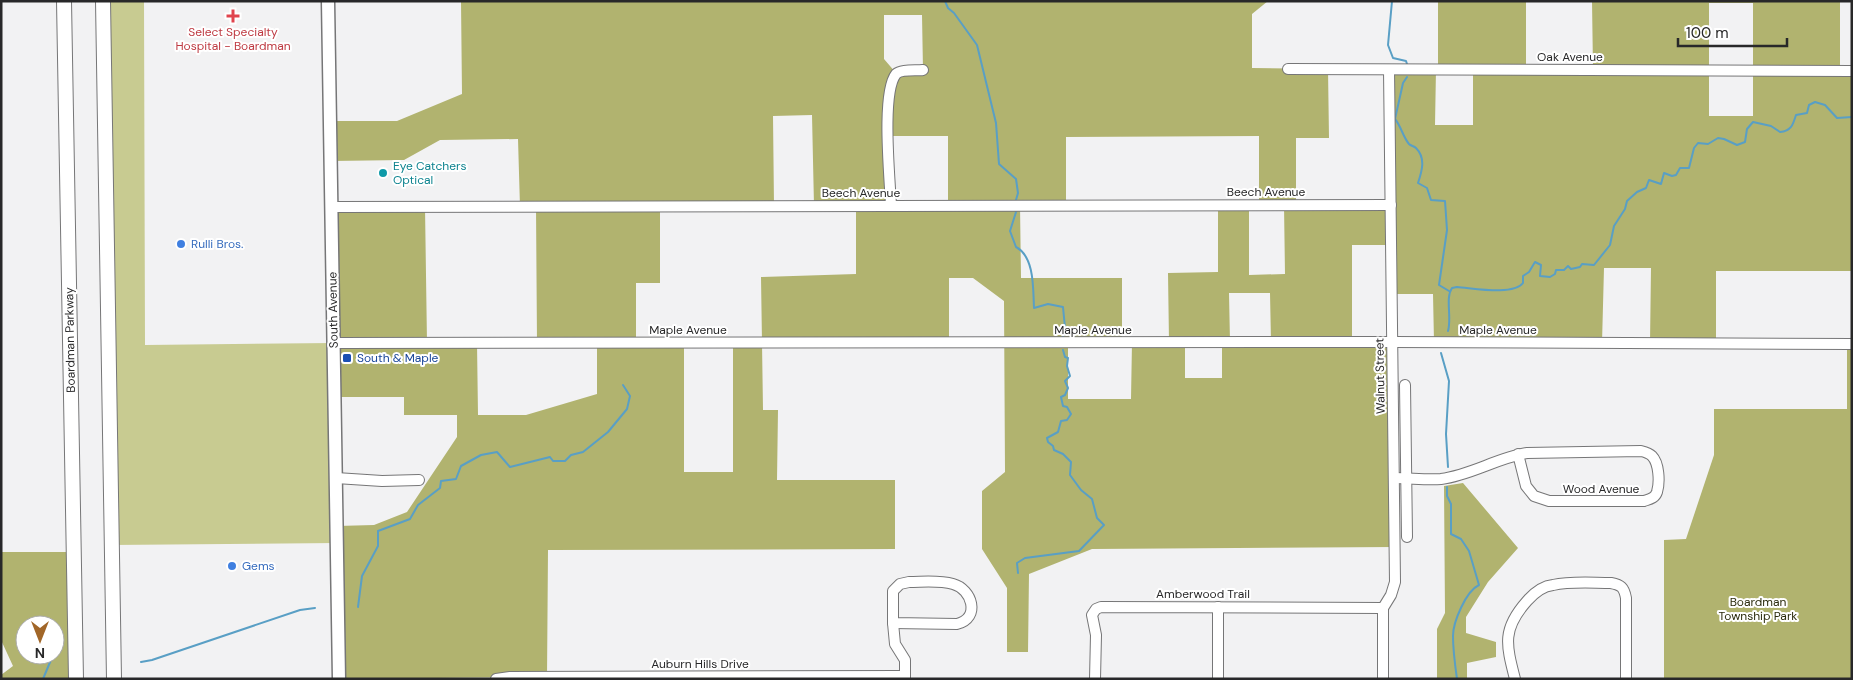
<svg xmlns="http://www.w3.org/2000/svg" width="1853" height="680" font-family="'DM Sans',sans-serif">
  <rect width="100%" height="100%" fill="#f2f2f3"/>
  <!-- green -->
  <polygon fill="#c8cb91" points="103,1 144,1 145,345 334,343 337,543 111,545"/>
  <!-- forest -->
  <g fill="#b1b36f" fill-rule="evenodd">
    <path d="M461 1H1268L1252 14V68L1328 69 1329 138H1296V204L1391 205 1389 70 1436 69 1435 125H1473V69H1438V1H1526V69H1593L1592 1H1852L1840 2V71H1852V271H1716V343H1650L1651 268H1604L1602 343 1434 342 1433 294H1392L1391 245H1352V342H1392L1395 547 1092 549 1029 574 1028 652H1007V588L982 549V491L1005 472 1004 301 973 278H949V343H762L763 410H778L777 480H895V549L548 550 547 677 339 679 337 526 374 525 407 512 457 437V415H404V397H334L331 207H425L427 343H477L478 415H526L597 394V343H537L536 207H520L518 139 440 140 404 160 331 161 330 121H397L462 94ZM1709 3H1753V116H1709ZM884 15H922L923 70 896 73 884 59ZM812 115 814 206H856V274L761 277 762 343H733V472H684V343H636V283H660V206H774L773 116ZM889 136H948V205L891 206ZM1259 136V205H1284L1285 274 1249 275V205H1218V272L1168 273 1169 342H1132L1131 399H1068V342H1122V278H1021L1020 205H1066V137ZM1229 293H1270L1271 342H1230ZM1222 342V378H1185V343Z"/>
    <polygon points="1847,344 1852,344 1851,679 1664,679 1664,540 1686,539 1714,455 1714,409 1847,409"/>
    <polygon points="1463,483 1518,548 1488,582 1466,617 1466,633 1496,642 1496,657 1467,663 1467,679 1437,679 1437,629 1445,613 1444,486"/>
    <path d="M1 552H74L76 679H1V675L13 666 1 640ZM25 625H55V655H25Z"/>
  </g>
  <g fill="none" stroke-linecap="round" stroke-linejoin="round">
    <!-- stream -->
    <g stroke="#599fc5" stroke-width="2">
      <polyline points="945,1 948,8 954,13 977,45 996,123 999,164 1016,179 1018,193 1016,200"/>
      <polyline points="1392,1 1388,45 1393,58 1406,61 1407,64"/>
      <path d="M1407 77 1403 83 1395 119C1401 126 1403 137 1409 144 1411 146 1414 146 1416 148 1426 158 1422 171 1418 183L1427 188 1431 200 1445 201 1447 230 1439 285 1449 291"/>
      <path d="M1016 212 1010 231 1016 247C1035 257 1033 290 1034 308L1048 304 1063 307 1065 328 1063 337"/>
      <path d="M1448 331C1452 317 1445 298 1452 288L1457 287C1473 288 1513 296 1523 283V276L1529 272 1535 262 1541 265 1540 276 1550 277 1555 274 1556 270H1564L1568 266 1571 269 1580 267 1582 264 1594 265 1610 245 1614 226 1625 209 1627 201 1637 192 1646 188 1649 180 1661 184 1664 173 1672 176 1676 175 1680 168H1689L1694 148 1698 143 1708 144 1718 138 1724 139 1737 145 1745 142 1747 129 1753 122 1771 126 1780 132C1791 131 1793 125 1796 115L1807 113 1809 105 1815 102 1825 105 1837 118 1852 117"/>
      <polyline points="1441,353 1449,381 1446,434 1448,467"/>
      <path d="M1447 487V496L1451 504V534L1461 539 1469 551 1479 585C1466 591 1453 622 1453 636 1453 650 1455 665 1457 679"/>
      <polyline points="1018,573 1017,563 1025,558 1079,551 1104,525 1097,518 1092,499 1081,490 1070,475 1071,462 1063,454 1054,450 1053,446 1048,442 1047,438 1058,432 1061,421 1067,420 1071,414 1067,407 1063,406 1061,397 1065,395 1068,388 1065,381 1070,376 1067,366 1068,358 1065,357 1063,350"/>
      <polyline points="358,607 362,576 378,546 378,531 410,519 418,505 440,488 441,481 456,479 461,466 481,455 497,452 510,467 550,457 553,461 565,461 571,455 583,452 608,432 627,409 630,396 623,385"/>
      <polyline points="141,662 152,660 300,610 315,608"/>
      <polyline points="43,679 53,655"/>
    </g>
    <defs>
      <g id="minor">
        <polyline points="1288,69 1852,71"/>
        <path d="M891 206C890 179 881 93 896 74 901 69 916 71 923 70"/>
        <polyline points="331,207 1391,205"/>
        <polyline points="334,343 1392,342 1852,344"/>
        <polyline points="1405,385 1407,537"/>
        <polyline points="336,478 382,481 419,480"/>
        <path d="M1394 478C1410 478 1426 480 1441 479 1471 475 1497 458 1527 453L1641 451C1645 452 1649 453 1652 456 1659 463 1660 482 1657 492 1655 498 1650 499 1644 501H1549L1534 496 1526 486 1518 454"/>
        <path d="M909 582C923 582 939 580 953 584 972 589 981 618 957 624L893 623V591L900 584Z"/>
        <polyline points="893,623 895,644 905,660 905,679"/>
        <polyline points="496,679 510,677 905,676"/>
        <polyline points="1095,679 1096,635 1092,615 1096,609 1101,607 1383,608"/>
        <polyline points="1218,679 1218,607"/>
        <polyline points="1383,679 1383,608 1391,595 1395,582 1389,70"/>
        <path d="M1515 679C1506 644 1502 629 1527 601 1534 593 1543 586 1553 585 1571 581 1592 583 1611 583 1621 585 1624 587 1626 598V679"/>
      </g>
      <polyline id="major" points="328,1 339,679"/>
      <g id="highway">
        <polyline points="64,1 76,679"/>
        <polyline points="103,1 114,679"/>
      </g>
    </defs>
    <!-- minor casing -->
    <use href="#minor" stroke="#767677" stroke-width="12"/>
    <!-- major casing -->
    <use href="#major" stroke="#767677" stroke-width="15"/>
    <!-- highway casing -->
    <use href="#highway" stroke="#767677" stroke-width="16"/>
    <!-- minor -->
    <use href="#minor" stroke="#fff" stroke-width="10"/>
    <!-- major -->
    <use href="#major" stroke="#fff" stroke-width="12"/>
    <!-- highway -->
    <use href="#highway" stroke="#fff" stroke-width="14"/>
  </g>
  <!-- markers -->
  <path fill="#e0444e" stroke="#fff" stroke-width="2" d="M230.5 8.5h5v5h5v5h-5v5h-5v-5h-5v-5h5z"/>
  <circle fill="#0f9aa8" stroke="#fff" stroke-width="2" cx="383" cy="173" r="5"/>
  <g fill="#3f7fe0" stroke="#fff" stroke-width="2">
    <circle cx="181" cy="244" r="5"/>
    <circle cx="232" cy="566" r="5"/>
  </g>
  <rect fill="#1a4fb4" stroke="#fff" stroke-width="2" x="342" y="353" width="10" height="10" rx="2.5"/>
  <g text-anchor="middle" dominant-baseline="central" stroke-width="4" stroke-linejoin="round" paint-order="stroke">
    <!-- health labels -->
    <g font-size="12" fill="#be3a42" stroke="#fff">
      <text x="233" y="32">Select Specialty<tspan x="233" dy="14">Hospital - Boardman</tspan></text>
    </g>
    <!-- street labels -->
    <g font-size="12" fill="#282829" stroke="#fff">
      <text x="1570" y="57">Oak Avenue</text>
      <text x="1266" y="192">Beech Avenue</text>
      <text x="861" y="193">Beech Avenue</text>
      <text transform="translate(333 310) rotate(-91)">South Avenue</text>
      <text x="688" y="330">Maple Avenue</text>
      <text x="1093" y="330">Maple Avenue</text>
      <text x="1498" y="330">Maple Avenue</text>
      <text transform="translate(70 340) rotate(-91)">Boardman Parkway</text>
      <text transform="translate(1380 376) rotate(-91)">Walnut Street</text>
      <text x="1601" y="489">Wood Avenue</text>
      <text x="1203" y="594">Amberwood Trail</text>
      <text x="700" y="664">Auburn Hills Drive</text>
    </g>
    <!-- culture labels -->
    <g font-size="12" fill="#0d838f" stroke="#fff" text-anchor="start">
      <text x="393" y="166">Eye Catchers<tspan x="393" dy="14">Optical</tspan></text>
    </g>
    <!-- shop labels -->
    <g font-size="12" fill="#366cbe" stroke="#fff" text-anchor="start">
      <text x="191" y="244">Rulli Bros.</text>
      <text x="242" y="566">Gems</text>
    </g>
    <!-- transit labels -->
    <g font-size="12" fill="#164399" stroke="#fff" text-anchor="start">
      <text x="357" y="358">South &amp; Maple</text>
    </g>
    <!-- park labels -->
    <g font-size="12" fill="#2b2b0d" stroke="#fff">
      <text x="1758" y="602">Boardman<tspan x="1758" dy="14">Township Park</tspan></text>
    </g>
  </g>
  <!-- border -->
  <rect width="1853" height="680" fill="none" stroke="#282829" stroke-width="5"/>
  <!-- north arrow -->
  <g transform="translate(40 640) rotate(180)"><circle r="24" fill="#ffffff" stroke="#a9a9a9"/>
  <path d="M0-4L9 19L0 12L-9 19Z" fill="#a16628"/>
  <text y="-8" font-size="14" font-weight="bold" text-anchor="middle" fill="#282829">N</text>
  </g>
  <!-- scale -->
  <path d="M1678 38v8h109v-8" fill="none" stroke="#282829" stroke-width="2.5"/>
  <text x="1686" y="38" font-size="15" fill="#282829" stroke="#ffffff" stroke-width="4" paint-order="stroke">100 m</text>
</svg>
